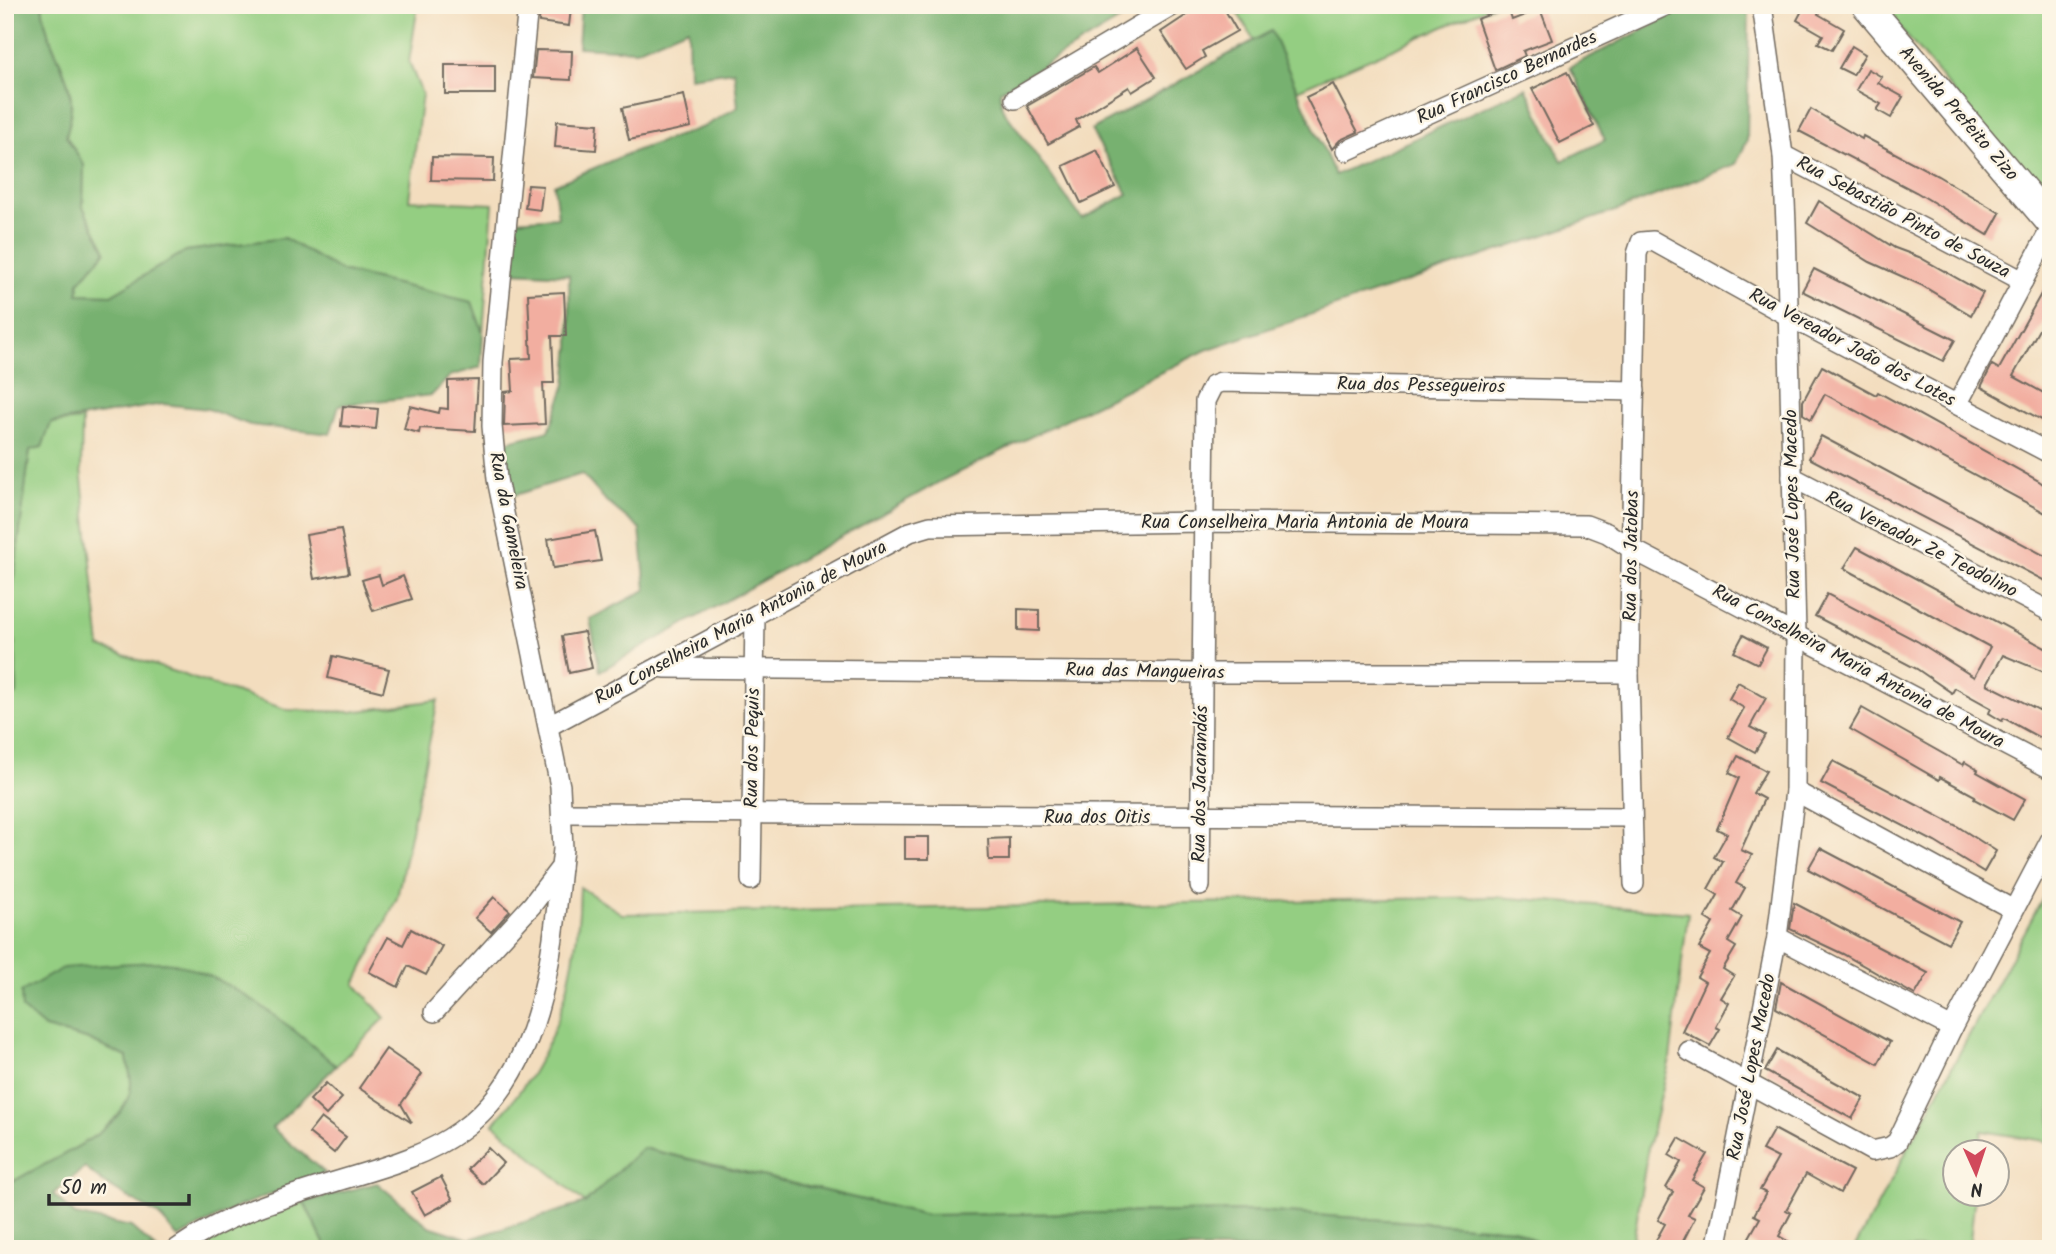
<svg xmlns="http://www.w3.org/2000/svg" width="2056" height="1254" font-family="Kalam,sans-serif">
  <rect width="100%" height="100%" fill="#fcf5e5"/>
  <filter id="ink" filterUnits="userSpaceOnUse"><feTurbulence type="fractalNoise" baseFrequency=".0143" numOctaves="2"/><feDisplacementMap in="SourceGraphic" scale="14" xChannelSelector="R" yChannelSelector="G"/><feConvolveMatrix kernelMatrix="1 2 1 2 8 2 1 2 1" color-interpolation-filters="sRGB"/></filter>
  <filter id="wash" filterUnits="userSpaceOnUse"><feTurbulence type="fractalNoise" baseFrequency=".00686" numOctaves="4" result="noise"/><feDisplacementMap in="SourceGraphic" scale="28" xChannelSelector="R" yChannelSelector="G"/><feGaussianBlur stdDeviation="1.57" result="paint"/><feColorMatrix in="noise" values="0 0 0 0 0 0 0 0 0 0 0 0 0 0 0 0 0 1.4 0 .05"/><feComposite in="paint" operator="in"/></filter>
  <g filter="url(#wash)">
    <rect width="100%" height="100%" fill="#f3ddbe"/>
    <!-- green -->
    <g fill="#94ce82" stroke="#607c56" stroke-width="2">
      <path d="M42 5H418L409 62 422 94 409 200 493 204 483 333 472 302 341 271 284 238 186 251 111 295 78 294 79 282 106 251 83 207 84 165 66 136C85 79 47 57 42 5Z"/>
      <polygon points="1233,5 1494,5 1297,90 1271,32 1254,40"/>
      <polygon points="1881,5 2051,5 2051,210"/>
      <path d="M82 420 81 469 100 647 288 710 351 712 438 700 397 898 355 984 385 1018 336 1066C286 1022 236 988 175 963L45 1028 86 1039 127 1057C128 1066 132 1076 131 1085 128 1132 50 1159 16 1180L5 1183V702L17 693 12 594 30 449 42 447 51 423Z"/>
      <polygon points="2051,883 2051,1142 1982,1131 1979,1152 1954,1152 1954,1194 1975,1195 1969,1249 1854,1249"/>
      <path d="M580 887 622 914 1498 897 1688 913 1670 1059 1648 1148 1632 1249H1549L1514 1229 1257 1211 927 1215 643 1148 585 1203 494 1124C507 1107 522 1090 533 1072 566 1018 579 950 580 887Z"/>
      <polygon points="304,1202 327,1249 197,1249 242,1226"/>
    </g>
    <!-- forest -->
    <g fill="#77b170" stroke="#516e4e" stroke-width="2">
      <path d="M5 5H42C47 58 84 78 66 136L84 165 83 207 106 251 79 282 78 294 111 295 186 251 284 238 341 271 472 302 483 333 481 367 450 376 432 395 339 405 330 434 250 425 208 409 163 404 51 423 42 447 30 450 12 594 17 694 5 702Z"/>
      <polygon points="581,5 1145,5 1000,91 1002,108 1082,219 1128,194 1091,130 1271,31 1335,175 1526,88 1562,161 1605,140 1570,67 1692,5 1749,5 1747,141 1736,164 1621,209 1206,350 943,480 600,671 590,619 646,590 640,529 606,501 582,474 509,497 505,442 549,431 566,384 570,345 569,275 512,272 515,220 558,217 554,185 632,152 703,127 738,107 734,71 689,77 688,28 636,50 578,47"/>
      <path d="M133 963C146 963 163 960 176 964 234 979 292 1027 336 1066L272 1128 325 1173 235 1208 178 1238C171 1230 164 1219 155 1213 131 1198 106 1188 85 1167L53 1194 75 1215 131 1227 156 1249H5V1183L16 1180C50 1159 128 1132 131 1085 131 1076 128 1066 127 1057L86 1039 45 1028 22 1009 21 992 63 968Z"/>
      <polygon points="642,1148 927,1215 1257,1211 1514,1229 1549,1249 327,1249 304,1202 377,1183 429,1226 470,1239 585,1203"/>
    </g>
    <g id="blocks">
      <!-- building -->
      <g fill="#f2aea0">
        <polygon points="540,5 571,8 569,26 539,22"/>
        <polygon points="1186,5 1222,5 1237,31 1202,51 1205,57 1186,69 1161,32 1188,14"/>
        <polygon points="1805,5 1823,5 1818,14 1844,29 1832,50 1818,43 1823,35 1797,20"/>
        <polygon points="1508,8 1512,20 1540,9 1552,40 1523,51 1525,56 1495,70 1477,19"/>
        <polygon points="1852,46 1865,54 1853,75 1839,68"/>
        <polygon points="1137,48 1156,77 1132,92 1129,87 1076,120 1079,127 1048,144 1027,106 1094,67 1098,73"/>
        <polygon points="536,50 572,51 571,80 533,78"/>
        <rect x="445" y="65" width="50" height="29"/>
        <polygon points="1868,69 1882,77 1878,83 1903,97 1891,118 1877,110 1881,104 1856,90"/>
        <polygon points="1567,72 1594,126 1560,143 1532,89"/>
        <polygon points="1333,84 1358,132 1340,140 1332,149 1306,97"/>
        <polygon points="684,95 691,127 629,140 622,108"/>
        <polygon points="1811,109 1862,139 1863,136 1938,176 2000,213 1988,235 1916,192 1799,131"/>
        <polygon points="557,121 598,124 596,150 555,147"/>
        <polygon points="1097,150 1115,187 1081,203 1063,166"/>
        <polygon points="432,157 494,158 493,181 431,180"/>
        <polygon points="528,185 543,186 540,210 525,208"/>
        <polygon points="1819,201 1895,248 1919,257 1983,293 1971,315 1921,285 1870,262 1807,223"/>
        <polygon points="1814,269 1955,340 1943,361 1802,291"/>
        <polygon points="2051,276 2051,308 2013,376 2051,397 2051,425 1981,387 1992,365 1999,369"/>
        <polygon points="564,292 566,336 552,336 554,383 543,383 545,424 504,426 505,392 513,391 511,359 531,358 528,294"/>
        <polygon points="1822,366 1876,395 1878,392 2039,481 2051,490 2051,516 1825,394 1811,419 1803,414 1803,401"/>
        <polygon points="478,380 475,431 420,428 419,433 404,429 410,406 439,413 440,408 448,409 448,381"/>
        <polygon points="343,406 378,409 376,429 341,426"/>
        <polygon points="1821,436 2051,559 2051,571 2045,581 1809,458"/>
        <polygon points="341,529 349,573 314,579 306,535"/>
        <polygon points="595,531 601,561 553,568 548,539"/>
        <polygon points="1857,547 2051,651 2051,675 2003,655 1987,684 2051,716 2051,744 2004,718 2002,721 1989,713 1991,708 1955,688 1952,693 1917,669 1815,616 1827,594 1917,641 1974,677 1990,647 1844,568"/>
        <polygon points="379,575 382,585 403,576 412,599 373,611 362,580"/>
        <polygon points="1018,609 1039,610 1039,631 1018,630"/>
        <polygon points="584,632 592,668 569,673 562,636"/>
        <polygon points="1743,635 1767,648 1758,664 1734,652"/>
        <polygon points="333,656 389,669 383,692 328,678"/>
        <polygon points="1738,682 1766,698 1750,727 1765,735 1755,752 1728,737 1744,708 1729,699"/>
        <polygon points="1862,708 1963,765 1965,762 1978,770 1977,772 2025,799 2013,820 1974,799 1975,796 1940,777 1939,780 1850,729"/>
        <polygon points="1738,756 1766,771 1753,793 1764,799 1741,850 1752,855 1736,883 1745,888 1732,911 1742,917 1728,942 1736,947 1723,969 1734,976 1721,998 1729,1003 1716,1027 1720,1029 1710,1046 1682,1031 1705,982 1697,977 1710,954 1699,948 1713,923 1705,918 1718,895 1708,889 1723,862 1714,857 1727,834 1717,829 1739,778 1729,773"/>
        <polygon points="1833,761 1957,826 1996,851 1984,872 1935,842 1821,783"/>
        <rect x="905" y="837" width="24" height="22"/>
        <polygon points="1009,838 1009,860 989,860 988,839"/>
        <polygon points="1820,848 1960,922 1948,943 1808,869"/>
        <polygon points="494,897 510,911 491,932 475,918"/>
        <polygon points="1794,903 1928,973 1915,995 1843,954 1790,929"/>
        <polygon points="411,929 442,946 426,975 408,966 398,987 369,972 388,937 403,945"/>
        <polygon points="1781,982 1890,1042 1878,1064 1776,1008"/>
        <polygon points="386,1049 422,1074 401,1104 412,1123 359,1088"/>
        <polygon points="1777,1050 1864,1098 1852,1119 1765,1071"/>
        <polygon points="326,1083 342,1098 326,1115 310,1100"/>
        <polygon points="321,1118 346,1137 334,1153 309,1133"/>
        <polygon points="1774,1129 1852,1171 1840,1193 1806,1174 1786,1210 1791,1213 1779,1236 1801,1249 1761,1249 1747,1241 1760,1218 1754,1215 1766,1193 1760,1190 1778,1158 1762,1150"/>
        <polygon points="1679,1138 1707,1154 1692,1180 1704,1187 1688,1215 1695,1218 1679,1249 1651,1249 1665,1224 1658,1220 1673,1192 1666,1188 1681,1162 1669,1155"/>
        <polygon points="488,1148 503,1163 483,1184 467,1169"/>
        <polygon points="441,1177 453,1200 425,1215 412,1192"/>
      </g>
    </g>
  </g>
  <g filter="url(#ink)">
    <use href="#blocks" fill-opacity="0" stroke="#71695e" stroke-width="2"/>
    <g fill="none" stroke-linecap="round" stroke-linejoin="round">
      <defs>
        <g id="street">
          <polyline points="1015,99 1174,5"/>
          <polyline points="1346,151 1667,5"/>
          <polyline points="1783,155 2023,281"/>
          <polyline points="1958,403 2051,228"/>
          <polyline points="1792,477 2051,612"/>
          <polyline points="665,668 1202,673 1629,673"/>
          <polyline points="549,726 910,532 930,526 1204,522 1586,525 1607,533 1632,549 2051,769"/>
          <polyline points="1795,791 2012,909"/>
          <polyline points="562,813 1631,817"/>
          <polyline points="751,880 755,617"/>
          <polyline points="1634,884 1629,673 1637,254 1641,242 1653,241 1790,317 2051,454"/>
          <polyline points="1200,886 1205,401 1213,385 1221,382 1635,391"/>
          <polyline points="1777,937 1952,1028"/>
          <polyline points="434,1012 532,905 561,867 563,849 560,786 497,479 492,426 493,362 528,5"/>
          <polyline points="1689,1051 1872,1151 1890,1147 1897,1142 1952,1028 2051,839"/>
          <path d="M177 1249C221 1217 276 1200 328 1184 372 1170 422 1159 460 1131 541 1074 552 959 561 867"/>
          <polyline points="1716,1249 1777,937 1795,791 1796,633 1786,224 1783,155 1762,5"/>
        </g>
        <polyline id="secondary" points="1866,5 2051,223"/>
      </defs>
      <!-- street casing -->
      <use href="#street" stroke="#71695e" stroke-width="22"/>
      <!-- secondary casing -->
      <use href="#secondary" stroke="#71695e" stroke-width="31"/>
      <!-- street -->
      <use href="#street" stroke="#fff" stroke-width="19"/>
      <!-- secondary -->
      <use href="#secondary" stroke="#fff" stroke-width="28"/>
    </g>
  </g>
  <g text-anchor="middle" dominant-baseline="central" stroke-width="5" stroke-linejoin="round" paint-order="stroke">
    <!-- street labels -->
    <g font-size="19" fill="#2b2b2b" stroke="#fcf5e5">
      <text transform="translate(1507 78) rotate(-25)">Rua Francisco Bernardes</text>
      <text transform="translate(1958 114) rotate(49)">Avenida Prefeito Zizo</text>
      <text transform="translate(1903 218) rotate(28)">Rua Sebastião Pinto de Souza</text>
      <text transform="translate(1852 348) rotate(28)">Rua Vereador João dos Lotes</text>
      <text transform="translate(1421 386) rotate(1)">Rua dos Pessegueiros</text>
      <text transform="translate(1793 504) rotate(-91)">Rua José Lopes Macedo</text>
      <text transform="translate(508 521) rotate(79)">Rua da Gameleira</text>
      <text x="1305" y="523">Rua Conselheira Maria Antonia de Moura</text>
      <text transform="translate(1921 545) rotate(27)">Rua Vereador Ze Teodolino</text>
      <text transform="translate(1632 556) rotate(-89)">Rua dos Jatobas</text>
      <text transform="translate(741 623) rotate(-28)">Rua Conselheira Maria Antonia de Moura</text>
      <text transform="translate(1858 667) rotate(28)">Rua Conselheira Maria Antonia de Moura</text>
      <text transform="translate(1145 672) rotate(1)">Rua das Mangueiras</text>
      <text transform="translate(753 748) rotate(-89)">Rua dos Pequis</text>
      <text transform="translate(1201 784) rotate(-89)">Rua dos Jacarandás</text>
      <text x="1097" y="818">Rua dos Oitis</text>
      <text transform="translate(1752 1067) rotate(-79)">Rua José Lopes Macedo</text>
    </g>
  </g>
  <!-- margin -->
  <rect width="2056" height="1254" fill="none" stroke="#fcf5e5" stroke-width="28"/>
  <!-- north arrow -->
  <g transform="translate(1976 1173) rotate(177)"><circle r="33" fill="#fcf5e5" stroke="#a8a49b" stroke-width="2"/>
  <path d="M0-5L12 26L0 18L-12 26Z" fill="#d1495b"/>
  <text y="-10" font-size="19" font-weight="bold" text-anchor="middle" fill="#2b2b2b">N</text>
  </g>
  <!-- scale -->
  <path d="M49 1194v10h140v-10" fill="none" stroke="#2b2b2b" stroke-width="3.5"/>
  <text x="60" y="1194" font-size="21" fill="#2b2b2b" stroke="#fcf5e5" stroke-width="5" paint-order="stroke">50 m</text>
</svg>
